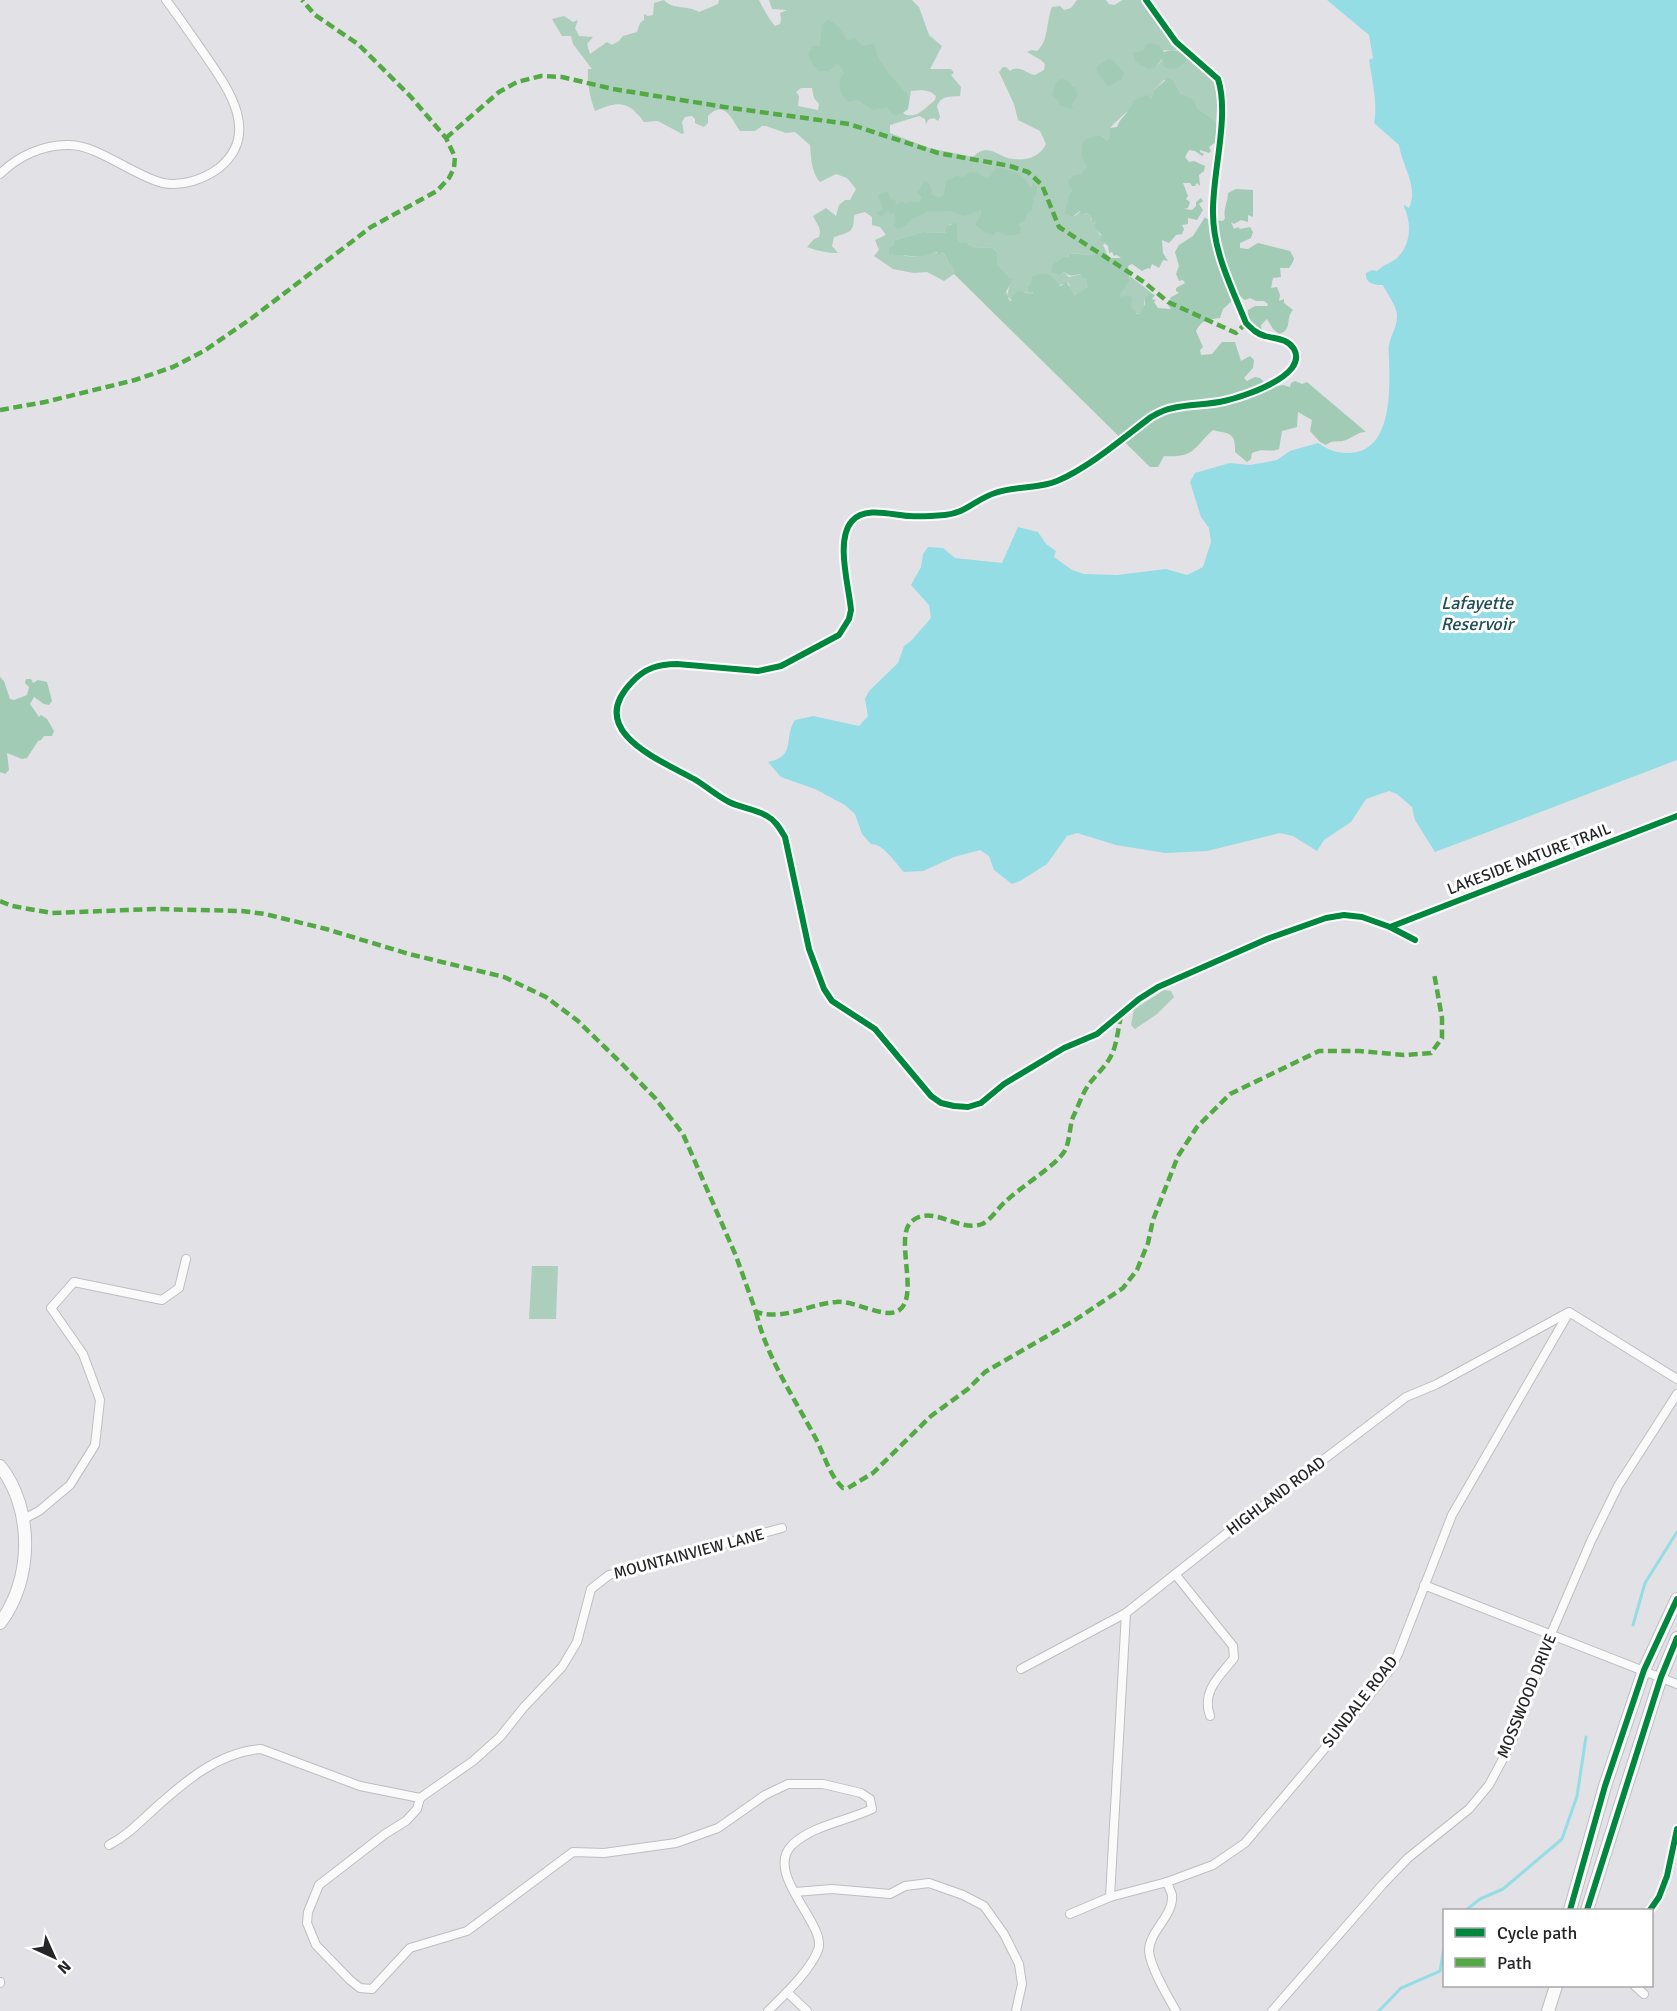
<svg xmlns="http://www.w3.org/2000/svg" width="1677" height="2011" font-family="Signika,sans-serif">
  <rect width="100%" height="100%" fill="#e2e1e5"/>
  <!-- green -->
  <g fill="#accebc" fill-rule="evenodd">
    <path d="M664 0C672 10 689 5 699 12L718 4 719 0H759C761 5 771 22 775 26L780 24 781 19 780 13 787 10 772 9 769 0H912L919 7 929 35 942 46 930 69H951L954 73 951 75 961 87 960 96C949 97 942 95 937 106L940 117 938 121 934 118 929 119 926 124 925 119 919 116 890 125V133L929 148 973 157C988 141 999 158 1013 159 1026 161 1040 157 1046 144L1040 131 1018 120 1014 104 999 72 1003 67H1006L1010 71C1020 64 1026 74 1035 75L1044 70 1045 64 1041 60 1027 52 1031 50 1037 51C1049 41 1046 21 1052 7L1060 6 1064 10 1071 8 1077 0H1106L1109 4 1114 5 1123 0H1142L1165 34 1180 50 1141 51 1156 67 1163 59 1164 62 1187 57C1218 70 1219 92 1216 121L1197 108 1192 99 1181 94 1174 81 1164 80 1154 90 1153 99 1149 98C1134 105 1121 116 1110 128V138L1107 140 1100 135 1082 144V156L1086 167 1068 202 1067 208 1075 216 1081 211 1083 215 1087 213 1091 216V220H1096L1099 234 1102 236V240L1105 244 1103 245 1107 253 1104 251 1090 255 1068 253 1069 258 1052 265 1055 274 1059 276 1064 272 1069 277 1081 274 1088 279 1089 288 1074 295 1068 288 1070 285 1065 280 1064 284 1033 291 1032 294 1025 292 1012 301 1007 296 1011 279 997 264V252L993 248 971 247 969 244 961 243 957 237V224H950L947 233 922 232 895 240 904 256 921 257 927 254 942 252C948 256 946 263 953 267L954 274 944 281 927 272 914 273 893 269 874 256 879 250 875 240 886 235 880 227 872 225V217L865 212 854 215C854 233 850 232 834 237L832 246 838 253C827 253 818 251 807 247L814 239 819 237C822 229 817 224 813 216L826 208 836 216 839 205 845 200H850L856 189 847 178 836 174 820 182C811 172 811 157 810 145L795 132 786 133 766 126H762L755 131H740C732 120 725 99 708 116V123L704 127 695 123V119L692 116 685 117 682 122 684 133 682 134 658 121 644 122C628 100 618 101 595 111 590 98 587 83 588 69H592L573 44 571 36H562L552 19 564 16 573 22 578 20 575 28 579 36 593 37 587 44 590 54 607 42 612 45 619 41 623 36 637 32 640 23 644 20V14L648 16 653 15 654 3ZM1072 85 1079 95 1069 109 1058 102 1056 98ZM801 88H812L814 98 819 104 818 110 798 106 799 96 796 92ZM922 90 931 92 936 96 935 100C925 108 915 121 903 113L908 109 911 91Z"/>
    <polygon points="1130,276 1153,294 1150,293 1145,297 1143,314 1135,313 1131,307 1130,296 1120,298 1119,294 1130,281"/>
    <polygon points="1164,990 1171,991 1174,997 1157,1014 1135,1029 1131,1025 1134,1009"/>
    <polygon points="532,1266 558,1266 556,1319 529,1319"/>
  </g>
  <!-- forest -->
  <g fill="#a2cbb6">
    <path d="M829 20 840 28 847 41 855 38 862 46 874 44C878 66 896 80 909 97L908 109 897 116 891 113 887 107 873 110 858 100 848 102C838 92 837 84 844 72L838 64 828 71H819L813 65 808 54 813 46H820L822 24Z"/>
    <path d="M1151 43 1159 45 1164 52C1175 48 1181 51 1190 59L1187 58C1183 67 1172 72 1163 66L1164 62 1162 59 1156 67 1149 69 1135 62 1133 53 1144 50 1145 45Z"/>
    <polygon points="1108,59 1113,60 1124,73 1122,79 1107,86 1096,69 1100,64"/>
    <path d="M1168 78 1174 81 1181 94 1193 99 1197 108 1216 121 1217 141 1209 147 1211 151 1209 153 1200 150V152L1204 154 1202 156 1195 151 1189 150 1185 157 1189 162 1194 161 1205 166 1204 171 1199 175 1200 186 1197 183 1195 186H1192L1190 183H1183L1188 196 1186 199 1190 202 1188 208 1184 209 1192 210 1196 206V202L1201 198 1203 201 1199 204 1203 210 1197 220 1188 218V224L1182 225 1184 229 1182 234 1176 235 1169 243 1162 240 1163 253 1168 261 1163 260 1159 268 1152 264 1150 269 1148 268 1142 271 1132 264 1128 266 1130 281 1120 294V297L1129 295 1132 298 1131 307 1137 314 1141 313 1145 304V297L1150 293 1155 295 1152 299 1156 300 1154 302 1158 308 1171 309 1168 305 1171 297 1179 293 1176 291V288L1185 283 1183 280 1179 281 1176 274 1179 266 1175 252 1179 245 1193 236 1205 217 1207 219 1223 221 1225 218C1223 209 1228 202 1228 193L1236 189 1253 190V217L1248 215V222L1241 220 1234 224 1231 222 1234 229 1238 227 1240 229 1250 227 1253 232 1251 238 1240 243V248L1248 249 1258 243 1290 251 1294 258 1293 262 1289 268H1280L1281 277 1273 278 1271 288 1277 287 1280 295 1279 301 1284 299V303L1293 310C1285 318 1293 330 1279 334L1273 329 1267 319 1261 325 1262 331 1252 327 1248 329 1250 324 1247 316 1248 310 1255 306H1267L1268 304 1264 301H1256L1250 298 1245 300 1237 294 1233 296V300L1223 309 1220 318C1209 319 1201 320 1196 331L1203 347 1200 350 1201 355 1212 354 1222 342H1235L1241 361 1250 356 1254 360 1253 368 1244 378 1247 381 1255 377 1260 378 1270 388 1283 385 1290 387 1291 383 1295 381 1302 384 1307 382 1366 432C1358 432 1353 437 1346 440 1339 443 1333 439 1326 445L1320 442 1310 431 1312 420 1298 412 1297 427 1282 431 1279 449C1269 453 1265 447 1252 453L1251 459 1247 462 1235 452C1236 431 1228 434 1213 430 1193 448 1195 458 1164 456L1158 467H1150L954 274 953 267C946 263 948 256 942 252L939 255 937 252 921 257 889 254V248L894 245 895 240 922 232 946 233V227L954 223 957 224V237L961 243 966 242 972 247 993 248 997 252V264L1011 279H1013L1006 292 1009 300 1012 301V296L1018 291 1032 294 1033 292 1028 290V287L1031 284 1032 277C1046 270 1053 276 1060 286L1064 284 1065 279 1074 295 1089 287 1087 285V279L1083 278 1081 274C1071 275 1073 278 1064 272L1059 276 1052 272V265L1064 257H1069L1068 253 1090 255 1104 251 1111 258H1121L1117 255 1114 256 1112 252 1109 253 1108 246 1100 239 1102 236 1095 227 1096 221 1092 222 1091 216 1087 213 1082 215 1080 211 1072 217 1065 213 1069 195 1073 190 1070 187 1068 181 1075 175H1081L1086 167 1082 157V144L1086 139 1100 135 1107 140 1110 138V128L1117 127C1120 117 1131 112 1133 101L1147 95 1152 99 1154 90Z"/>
    <path d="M1061 79C1070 80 1074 87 1079 95L1072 105 1073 108 1069 109 1060 105 1052 94 1056 83Z"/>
    <path d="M997 168C1013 171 1022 171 1030 188L1032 187 1033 182 1037 187V194L1034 197 1032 210 1027 213 1025 220 1018 224 1021 228 1020 233C1013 236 1004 237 998 231L993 235 985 233 975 224 981 215V210L965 216 949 211 932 212 929 211 912 219 906 225 898 229 894 226 895 213 891 214 887 212 881 217 877 213 883 209 878 196 881 193 888 192 891 199 896 201 895 205 902 201 906 204 910 201 919 203 922 197 917 193 924 181 928 182 932 190 931 194 939 198 944 195 946 181 956 176 964 177 970 172 978 173 986 178 990 177 994 170Z"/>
    <polygon points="0,677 4,681 10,699 14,700 27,695 29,687 25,683 26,679 31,679 33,683 38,680 47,682 52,701 49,705 44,704 34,697 30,704 39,717 41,715 47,719 54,731 52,736 44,736 41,740 38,741 27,758 22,759 7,753 9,770 5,774 0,772"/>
  </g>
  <!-- water -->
  <path fill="#94dde4" d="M1327 0H1677V760L1435 852 1415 820 1412 807 1397 794 1389 791 1366 799 1351 822 1324 840 1317 851 1293 836 1280 833 1207 851 1165 853 1116 845 1077 833 1067 836 1047 864 1020 881 1012 884 994 870 989 856 980 850 954 857 923 871 904 872C895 863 884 844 871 844L862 834 855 814 845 805 815 789 781 777 768 762C797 756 783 738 795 720L813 716 859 726 868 716 865 699 869 691 898 663 904 646 911 641 931 618 929 605 911 585 921 567 923 554 928 547 943 548 955 558 1002 563 1018 527 1038 532 1046 544 1056 551 1054 557 1072 570 1084 574 1117 575 1166 569 1187 575 1203 567 1211 542 1209 528 1201 517 1190 482 1195 473 1230 463 1250 465 1277 460 1290 451 1318 443C1330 451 1341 455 1357 452 1392 444 1390 387 1389 359 1389 354 1388 350 1389 345 1391 334 1398 326 1397 314 1396 305 1387 294 1383 285 1375 285 1365 284 1366 273L1372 270 1377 271C1383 265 1391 263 1397 258 1411 245 1412 223 1404 207V205L1409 208C1419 187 1402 166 1399 145L1374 123C1378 104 1372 79 1369 60L1373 58 1369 35Z"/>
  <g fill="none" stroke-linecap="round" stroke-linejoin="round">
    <!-- stream -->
    <g stroke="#94dde4" stroke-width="3">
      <polyline points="1633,1625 1645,1583 1677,1532"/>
      <polyline points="1466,1910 1480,1899 1503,1889 1562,1839 1577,1796 1586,1737"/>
      <polyline points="1379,2011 1401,1988 1440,1971 1444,1948"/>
    </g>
    <defs>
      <g id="minor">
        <path d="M0 174C18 156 44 144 70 145 97 145 136 177 163 183 182 187 204 179 219 168 262 133 227 87 203 52 191 35 179 17 166 0"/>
        <polyline points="22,1520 39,1511 70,1485 95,1445 100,1400 83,1354 51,1308 74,1282 162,1300 179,1288 186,1259"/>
        <path d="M1175 1574 1233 1646 1234 1658C1220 1676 1201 1691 1210 1716"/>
        <polyline points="1424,1585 1677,1684"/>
        <polyline points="1021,1669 1126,1613"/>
        <path d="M420 1798 417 1809 406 1821 385 1834 319 1885 308 1912 307 1923 316 1945 350 1980 360 1988 372 1989 410 1948 467 1931 573 1852 604 1853 676 1843 718 1828 765 1795 788 1784H823L861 1793 870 1799 872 1809C847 1821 813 1825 792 1845 763 1874 828 1925 818 1950 810 1971 784 1995 768 2011"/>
        <polyline points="420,1798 473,1761 500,1737 524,1707 562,1667 577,1642 591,1589 609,1575 782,1528"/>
        <path d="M109 1845C126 1836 138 1824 153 1810 183 1783 218 1752 261 1749L360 1786 420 1798"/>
        <path d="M1167 1882C1168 1886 1171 1891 1172 1895 1174 1916 1149 1931 1149 1951 1150 1967 1168 1997 1176 2011"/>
        <polyline points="795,1892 832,1889 890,1894 905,1886 929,1883 963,1895 984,1906 1004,1934 1019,1964 1022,1984 1016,2011"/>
        <polyline points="1110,1897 1126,1613 1236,1526 1406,1397 1437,1384 1569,1312 1677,1379"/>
        <polyline points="1070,1914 1110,1897 1167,1882 1213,1865 1245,1843 1369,1696 1389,1671 1398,1654 1452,1515 1568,1314"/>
        <polyline points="0,1983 0,1982"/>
        <polyline points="1635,1986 1644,1994"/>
        <polyline points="787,1992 807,2011"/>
        <polyline points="1272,2011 1383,1884 1408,1858 1469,1809 1489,1785 1511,1744 1551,1634 1591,1541 1618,1486 1677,1394"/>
      </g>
      <g id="secondary">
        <path d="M0 1466C34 1509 33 1580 0 1623"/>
        <polyline points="1570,1910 1605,1786 1644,1670 1677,1599"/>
        <polyline points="1587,1910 1661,1677 1677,1638"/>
        <polyline points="1548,2011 1556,1986"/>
      </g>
    </defs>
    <!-- minor casing -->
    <use href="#minor" stroke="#bebec1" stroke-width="10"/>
    <!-- secondary casing -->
    <use href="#secondary" stroke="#bebec1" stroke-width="14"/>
    <!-- minor -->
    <use href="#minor" stroke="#fbfafb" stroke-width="8"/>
    <!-- secondary -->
    <use href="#secondary" stroke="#fbfafb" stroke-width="12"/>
    <!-- quiet -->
    <g stroke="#53aa44" stroke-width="4.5" stroke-dasharray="9 4.5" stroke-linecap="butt">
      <polyline points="446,138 499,92 517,82 541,76 562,77 613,89 731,108 849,124 938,153 1010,166 1028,172 1042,185 1059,227 1144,282 1168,302 1236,333 1246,323"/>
      <polyline points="0,410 45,402 135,380 173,367 204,351 252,318 371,227 437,191 449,178 454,168 455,157 446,138 411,97 358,44 315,15 302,0"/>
      <path d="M0 901 12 906 52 913 155 909 242 911 265 914 326 929 409 954 504 977 546 997 578 1021 623 1065 655 1098 683 1134 736 1256 756 1312C785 1321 808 1304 836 1302 854 1300 884 1319 898 1311 921 1298 893 1236 912 1221 933 1204 959 1233 982 1224 991 1220 998 1208 1005 1202 1019 1188 1054 1167 1064 1152 1070 1143 1069 1128 1073 1117 1078 1107 1082 1094 1089 1084 1096 1075 1106 1066 1111 1056 1117 1045 1118 1028 1121 1016"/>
      <path d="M756 1312C767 1359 794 1397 816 1439 825 1456 829 1475 843 1488H848L873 1473 931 1416 968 1389 985 1372 1075 1320 1123 1288 1137 1270 1148 1243 1153 1220 1178 1156 1197 1127 1230 1094 1319 1051H1359L1404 1055 1431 1053 1442 1038V1018L1434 973"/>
    </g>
    <defs>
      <g id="cycleway">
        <path d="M1146 0 1176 42 1218 79C1230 116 1212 174 1213 213 1213 252 1232 288 1246 323 1252 329 1257 334 1265 336 1275 339 1287 338 1294 349 1309 376 1242 397 1224 401 1207 405 1189 404 1173 408 1165 409 1158 413 1151 417 1123 438 1090 467 1057 481 1038 489 1015 486 995 493 976 499 966 513 945 515 934 516 921 517 909 516 892 515 865 506 852 521 835 540 849 586 851 610L849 619 839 635 781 666 758 671 677 664C659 664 645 668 632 682 584 731 660 760 694 779 706 786 717 796 729 802 741 808 756 809 767 816 776 821 780 829 785 837L809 949 824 989 832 1001 875 1029 931 1096 941 1103 954 1106 968 1107 981 1103 1004 1084 1064 1048 1097 1034 1139 999 1158 987 1267 939 1326 918 1344 915 1362 917 1390 927 1415 940"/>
        <polyline points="1390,927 1677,816"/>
        <polyline points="1570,1910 1605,1786 1644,1670 1677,1599"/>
        <polyline points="1587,1910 1661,1677 1677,1638"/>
        <polyline points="1650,1910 1659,1897 1667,1876 1677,1829"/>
      </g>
    </defs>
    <!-- cycleway casing -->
    <use href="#cycleway" stroke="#fff" stroke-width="10"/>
    <!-- cycleway -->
    <use href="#cycleway" stroke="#00873e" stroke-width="6"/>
  </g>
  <g text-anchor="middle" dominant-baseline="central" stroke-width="6" stroke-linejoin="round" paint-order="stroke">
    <!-- street labels -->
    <g font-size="16" fill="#252427" stroke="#fff">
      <text transform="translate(1529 859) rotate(-21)">LAKESIDE NATURE TRAIL</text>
      <text transform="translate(1276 1496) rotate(-37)">HIGHLAND ROAD</text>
      <text transform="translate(689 1554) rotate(-15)">MOUNTAINVIEW LANE</text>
      <text transform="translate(1527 1696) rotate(-68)">MOSSWOOD DRIVE</text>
      <text transform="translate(1360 1702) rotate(-52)">SUNDALE ROAD</text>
    </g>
    <!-- water labels -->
    <g font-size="18" font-style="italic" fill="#215054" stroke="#fff">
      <text x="1477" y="603">Lafayette<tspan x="1477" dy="21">Reservoir</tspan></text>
    </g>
  </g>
  <!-- legend -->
  <rect x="1443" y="1909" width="210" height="78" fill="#ffffff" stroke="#a8a7a9" stroke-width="1.5"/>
  <rect x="1455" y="1928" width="30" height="9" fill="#00873e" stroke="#a8a7a9" stroke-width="1.5"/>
  <text x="1497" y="1939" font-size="18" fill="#252427">Cycle path</text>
  <rect x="1455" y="1958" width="30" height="9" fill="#53aa44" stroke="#a8a7a9" stroke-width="1.5"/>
  <text x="1497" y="1969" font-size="18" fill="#252427">Path</text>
  <!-- north arrow -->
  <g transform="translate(54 1957) rotate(135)" stroke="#ffffff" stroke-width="4.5" paint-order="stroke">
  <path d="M0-4.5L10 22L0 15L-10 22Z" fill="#252427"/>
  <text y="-9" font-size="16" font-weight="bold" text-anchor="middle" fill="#252427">N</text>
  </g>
</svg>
